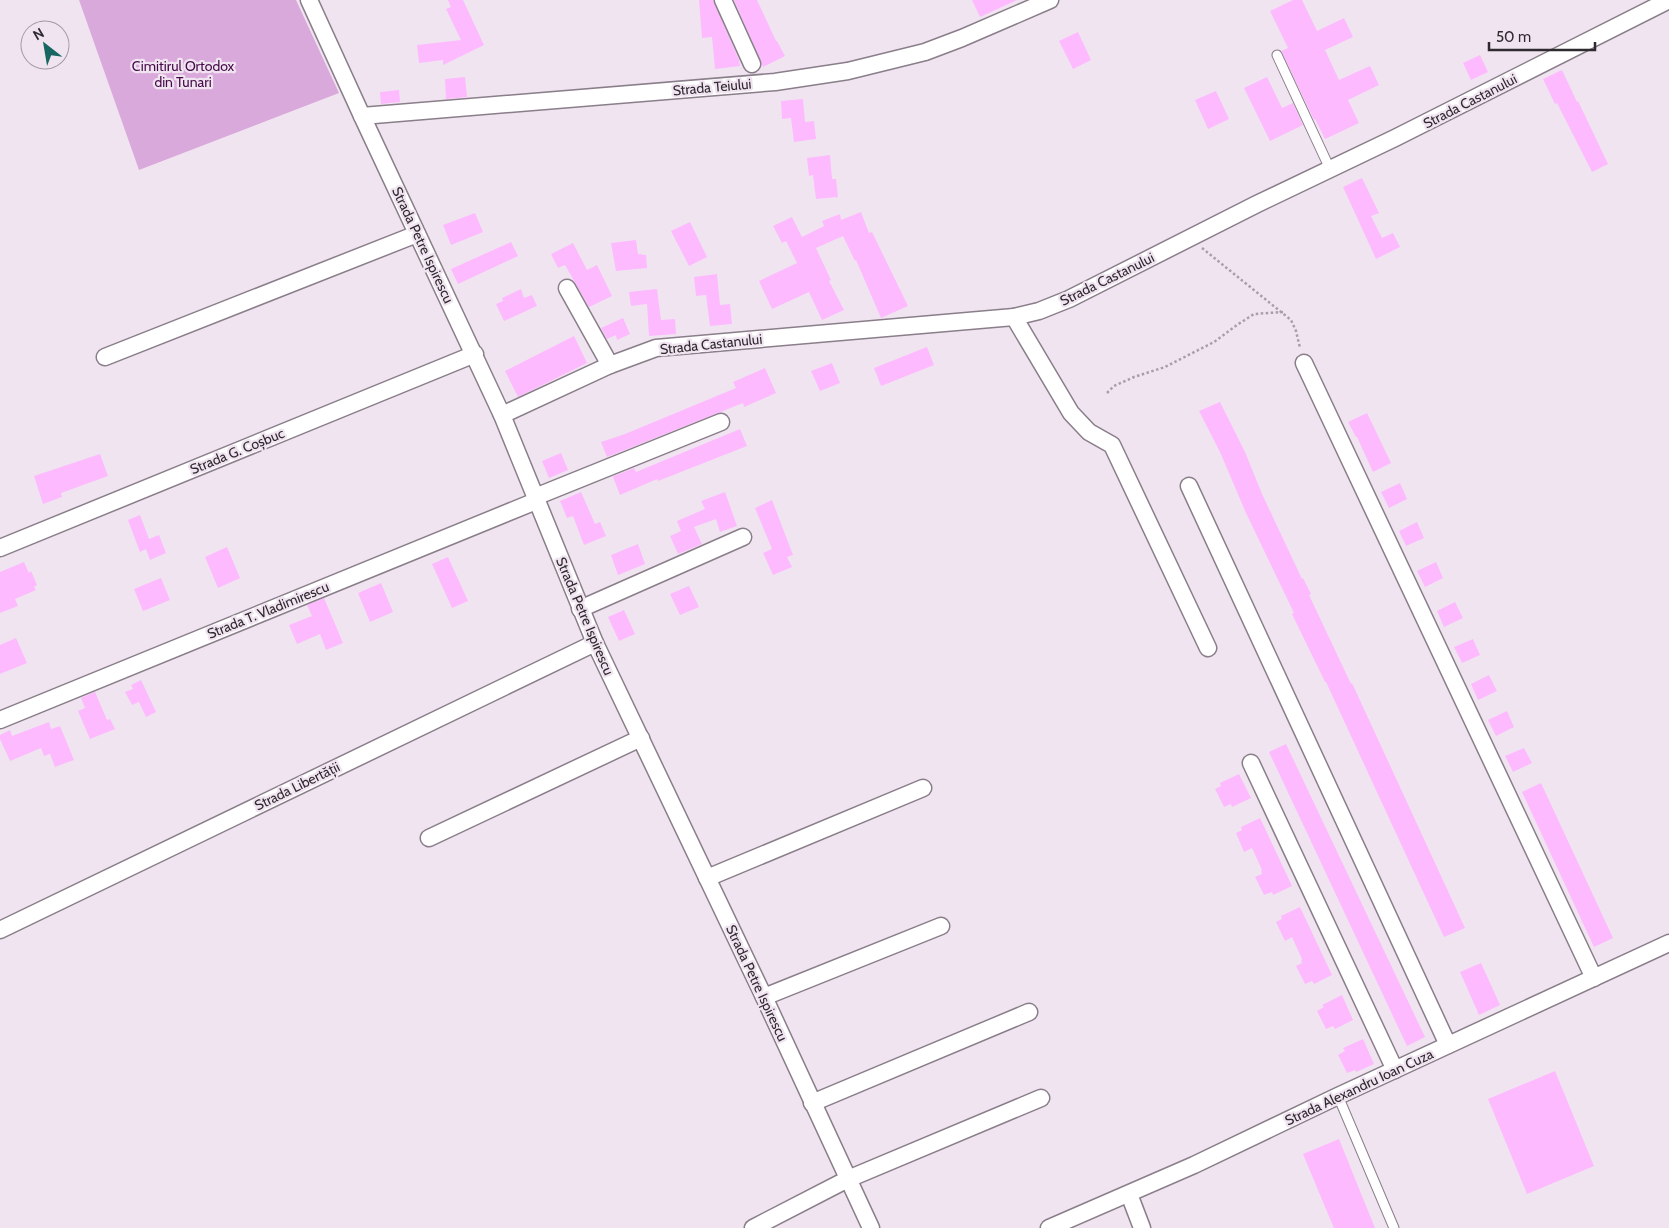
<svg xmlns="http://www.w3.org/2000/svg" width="1669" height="1228" font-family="Cabin,sans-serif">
  <rect width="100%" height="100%" fill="#f1e4f1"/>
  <!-- green -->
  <polygon fill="#daa9db" points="79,0 296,0 339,93 139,170"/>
  <!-- building -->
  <g fill="#fdbafe">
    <polygon points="448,0 463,0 484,45 443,65 443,60 419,63 417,45 461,40 446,9 451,7"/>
    <polygon points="699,0 713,0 739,60 740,66 715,69 712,37 702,38"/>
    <polygon points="734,0 757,0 776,41 777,41 785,56 763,67"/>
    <polygon points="972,0 1017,0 980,17"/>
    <polygon points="1293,0 1302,0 1317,31 1344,18 1353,37 1325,50 1339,80 1370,66 1379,85 1348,100 1359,123 1325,139 1315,119 1314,120 1281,51 1288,48 1270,11"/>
    <polygon points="1078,32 1091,60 1073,69 1059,41"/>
    <polygon points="1480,55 1488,72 1471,80 1463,63"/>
    <polygon points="1562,70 1577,102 1578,101 1608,164 1592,172 1557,103 1555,104 1543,79"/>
    <polygon points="465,77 467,97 446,99 445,79"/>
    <polygon points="1267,77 1282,108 1293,103 1303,125 1270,141 1244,88"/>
    <polygon points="399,90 400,102 381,104 380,92"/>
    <polygon points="1216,91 1229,119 1208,129 1195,100"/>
    <polygon points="803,99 805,122 814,121 816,139 794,142 791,118 782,119 781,101"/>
    <polygon points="830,155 832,179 836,179 838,197 816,199 813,175 809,176 807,158"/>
    <polygon points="1362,178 1379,213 1371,216 1382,238 1393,233 1400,247 1376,259 1343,187"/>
    <polygon points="861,212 869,233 872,232 908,306 881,318 856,260 855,261 843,236 816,248 831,280 829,281 844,310 822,320 809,292 772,309 759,281 797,263 786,241 782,243 773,226 792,217 802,237 824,226 822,221 840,214 841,220"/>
    <polygon points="475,213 483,232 451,245 443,225"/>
    <polygon points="690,222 707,257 689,266 671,231"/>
    <polygon points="636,240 638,254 646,255 647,268 616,271 611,243"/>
    <polygon points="511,242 518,256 458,284 451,269"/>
    <polygon points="573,243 587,270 597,265 612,296 589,307 565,265 558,268 551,254"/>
    <polygon points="717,274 720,305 730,304 732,324 710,326 706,295 696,296 694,277"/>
    <polygon points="521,289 524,298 532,295 537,306 504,321 496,304 503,301 502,298"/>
    <polygon points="657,289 661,320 675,319 676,334 649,336 647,304 631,306 629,292"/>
    <polygon points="623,318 630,334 617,340 616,335 607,339 601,328"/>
    <polygon points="574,336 587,363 518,397 505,371"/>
    <polygon points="927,347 934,365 881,386 874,368"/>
    <polygon points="832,363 840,383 820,391 811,371"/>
    <polygon points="765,368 776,393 744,407 743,403 607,457 601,442 625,434 736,388 733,382"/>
    <polygon points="1220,402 1245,452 1262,494 1302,579 1303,578 1311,594 1309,595 1351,684 1352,683 1465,928 1444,937 1326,682 1325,682 1292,614 1294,613 1246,513 1220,452 1199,411"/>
    <polygon points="1367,413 1391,463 1373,472 1357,437 1356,437 1348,422"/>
    <polygon points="740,429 747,446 658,481 657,479 620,495 613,477 614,476 634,468 636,472"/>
    <polygon points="561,453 568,470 549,478 542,461"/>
    <polygon points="100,454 108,476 61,493 62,497 43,504 34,476"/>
    <polygon points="1400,483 1407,499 1389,508 1381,492"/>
    <polygon points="581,492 595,524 600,522 606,536 584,545 573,516 567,518 560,501"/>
    <polygon points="725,492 737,526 720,532 716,519 694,527 702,544 678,554 670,536 681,531 677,521 705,509 701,501"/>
    <polygon points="772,500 793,555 787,557 792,567 773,575 763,553 772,549 755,508"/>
    <polygon points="140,515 149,539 159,535 166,553 150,560 146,549 140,552 128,520"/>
    <polygon points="1417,522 1424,538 1406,546 1399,531"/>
    <polygon points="638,544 645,564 618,575 611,555"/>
    <polygon points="227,547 240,578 218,588 205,557"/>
    <polygon points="448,557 468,601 452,608 432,564"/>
    <polygon points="24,562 29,573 31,571 37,585 34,587 36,590 15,599 18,606 0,613 0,572"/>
    <polygon points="1436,562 1443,578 1425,587 1417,571"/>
    <polygon points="161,578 170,600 143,611 134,589"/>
    <polygon points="381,583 393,612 370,622 358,593"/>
    <polygon points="689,586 699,607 680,615 670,594"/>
    <polygon points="324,598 343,643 326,650 320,634 297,644 289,625 312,616 307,605"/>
    <polygon points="1455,602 1463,618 1444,627 1437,611"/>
    <polygon points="624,610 635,634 619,641 608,617"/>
    <polygon points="16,638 27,663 0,674 0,645"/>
    <polygon points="1473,639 1480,655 1462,663 1454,647"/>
    <polygon points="1489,675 1497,691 1478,700 1471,684"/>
    <polygon points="141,680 156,712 146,717 139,702 132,705 125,692 133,689 131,685"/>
    <polygon points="95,692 107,720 110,719 115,729 90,739 78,711 85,708 81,698"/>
    <polygon points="1507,711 1514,727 1496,736 1488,720"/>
    <polygon points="49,722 51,729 60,726 74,760 55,767 50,754 44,756 41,748 10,761 0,739 0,735 10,730 12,736"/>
    <polygon points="1286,744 1425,1037 1407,1046 1269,752"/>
    <polygon points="1524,748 1532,763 1513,772 1505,756"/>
    <polygon points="1239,774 1251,798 1232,807 1231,804 1224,807 1215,789 1221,786 1220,783"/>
    <polygon points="1541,783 1613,938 1594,947 1522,792"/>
    <polygon points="1260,818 1292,886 1273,895 1272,892 1264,895 1255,877 1262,874 1261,871 1262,870 1252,848 1244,852 1236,833 1242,830 1241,827"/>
    <polygon points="1300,907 1332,975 1314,984 1312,981 1305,984 1296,966 1302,963 1301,960 1302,959 1292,937 1285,941 1276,922 1282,919 1281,916"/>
    <polygon points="1481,963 1500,1005 1479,1015 1460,972"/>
    <polygon points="1342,995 1353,1020 1335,1029 1333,1026 1326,1029 1317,1011 1324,1007 1322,1005"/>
    <polygon points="1363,1039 1374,1064 1356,1072 1355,1070 1347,1073 1338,1055 1345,1051 1343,1048"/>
    <polygon points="1555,1071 1594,1166 1527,1194 1488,1099"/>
    <polygon points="1339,1139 1362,1196 1375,1228 1334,1228 1323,1202 1303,1154"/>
  </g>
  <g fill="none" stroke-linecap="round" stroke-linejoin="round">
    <defs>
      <g id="service">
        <polyline points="1277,55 1330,169"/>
        <polyline points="1338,1096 1394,1228"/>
      </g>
      <g id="minor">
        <polyline points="309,0 362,116 502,415 595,643 764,997 871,1228"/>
        <polyline points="723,0 752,64"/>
        <polyline points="362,116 775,82 848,71 925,52 962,38 1050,0"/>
        <polyline points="567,288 610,365"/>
        <polyline points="1014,317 1071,413 1089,432 1112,445 1208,648"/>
        <polyline points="105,357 417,234"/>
        <polyline points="1304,363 1594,978"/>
        <polyline points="502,415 610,365 656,348 1014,317 1039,311 1069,299 1257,204 1395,138 1669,0"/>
        <polyline points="1189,486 1448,1045"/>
        <polyline points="535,497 721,422"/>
        <polyline points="0,548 475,354"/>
        <polyline points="580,609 743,537"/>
        <polyline points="0,720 536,501"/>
        <polyline points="1251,763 1395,1070"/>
        <polyline points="429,838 641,738"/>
        <polyline points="707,878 923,788"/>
        <polyline points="0,930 595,643"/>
        <polyline points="764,997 941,926"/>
        <polyline points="812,1103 1029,1012"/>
        <polyline points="1129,1194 1142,1228"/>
        <polyline points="753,1228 848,1179 1041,1098"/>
        <polyline points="1049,1228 1194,1165 1338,1096 1669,943"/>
      </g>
    </defs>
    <!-- service casing -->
    <use href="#service" stroke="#897e89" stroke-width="11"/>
    <!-- minor casing -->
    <use href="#minor" stroke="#897e89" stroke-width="19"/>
    <!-- path -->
    <g stroke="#a89ea8" stroke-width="2.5" stroke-dasharray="2.5 2.5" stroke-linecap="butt">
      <polyline points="1202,248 1291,320 1296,331 1300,348"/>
      <polyline points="1107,393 1114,386 1134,377 1165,367 1214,342 1237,325 1254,314 1283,312"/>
    </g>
    <!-- service -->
    <use href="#service" stroke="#fff" stroke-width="9"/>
    <!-- minor -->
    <use href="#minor" stroke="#fff" stroke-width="16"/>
  </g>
  <g text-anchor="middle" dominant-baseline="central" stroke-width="4.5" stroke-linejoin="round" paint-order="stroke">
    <!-- park labels -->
    <g font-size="14" fill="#450a48" stroke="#f1e4f1">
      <text x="183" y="66">Cimitirul Ortodox<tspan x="183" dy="16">din Tunari</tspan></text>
    </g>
    <!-- street labels -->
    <g font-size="14" fill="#2f2a2f" stroke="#f1e4f1">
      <text transform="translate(712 87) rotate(-5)">Strada Teiului</text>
      <text transform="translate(1470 101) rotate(-27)">Strada Castanului</text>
      <text transform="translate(423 245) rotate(65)">Strada Petre Ispirescu</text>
      <text transform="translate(1107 279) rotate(-26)">Strada Castanului</text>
      <text transform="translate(711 344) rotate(-6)">Strada Castanului</text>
      <text transform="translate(237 451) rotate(-22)">Strada G. Coșbuc</text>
      <text transform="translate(268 610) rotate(-22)">Strada T. Vladimirescu</text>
      <text transform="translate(585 616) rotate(67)">Strada Petre Ispirescu</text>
      <text transform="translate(297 786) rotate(-26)">Strada Libertății</text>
      <text transform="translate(757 983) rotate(65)">Strada Petre Ispirescu</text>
      <text transform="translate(1359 1087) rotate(-25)">Strada Alexandru Ioan Cuza</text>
    </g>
  </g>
  <!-- north arrow -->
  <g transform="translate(45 45) rotate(329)"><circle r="24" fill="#f1e4f1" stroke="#a39aa3"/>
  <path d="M0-4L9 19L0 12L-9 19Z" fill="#186662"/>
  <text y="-8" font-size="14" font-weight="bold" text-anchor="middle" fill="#2f2a2f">N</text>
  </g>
  <!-- scale -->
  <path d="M1489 42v8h106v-8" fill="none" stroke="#2f2a2f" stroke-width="2.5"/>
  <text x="1496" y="42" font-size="15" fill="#2f2a2f" stroke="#f1e4f1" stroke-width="4" paint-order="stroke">50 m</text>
</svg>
